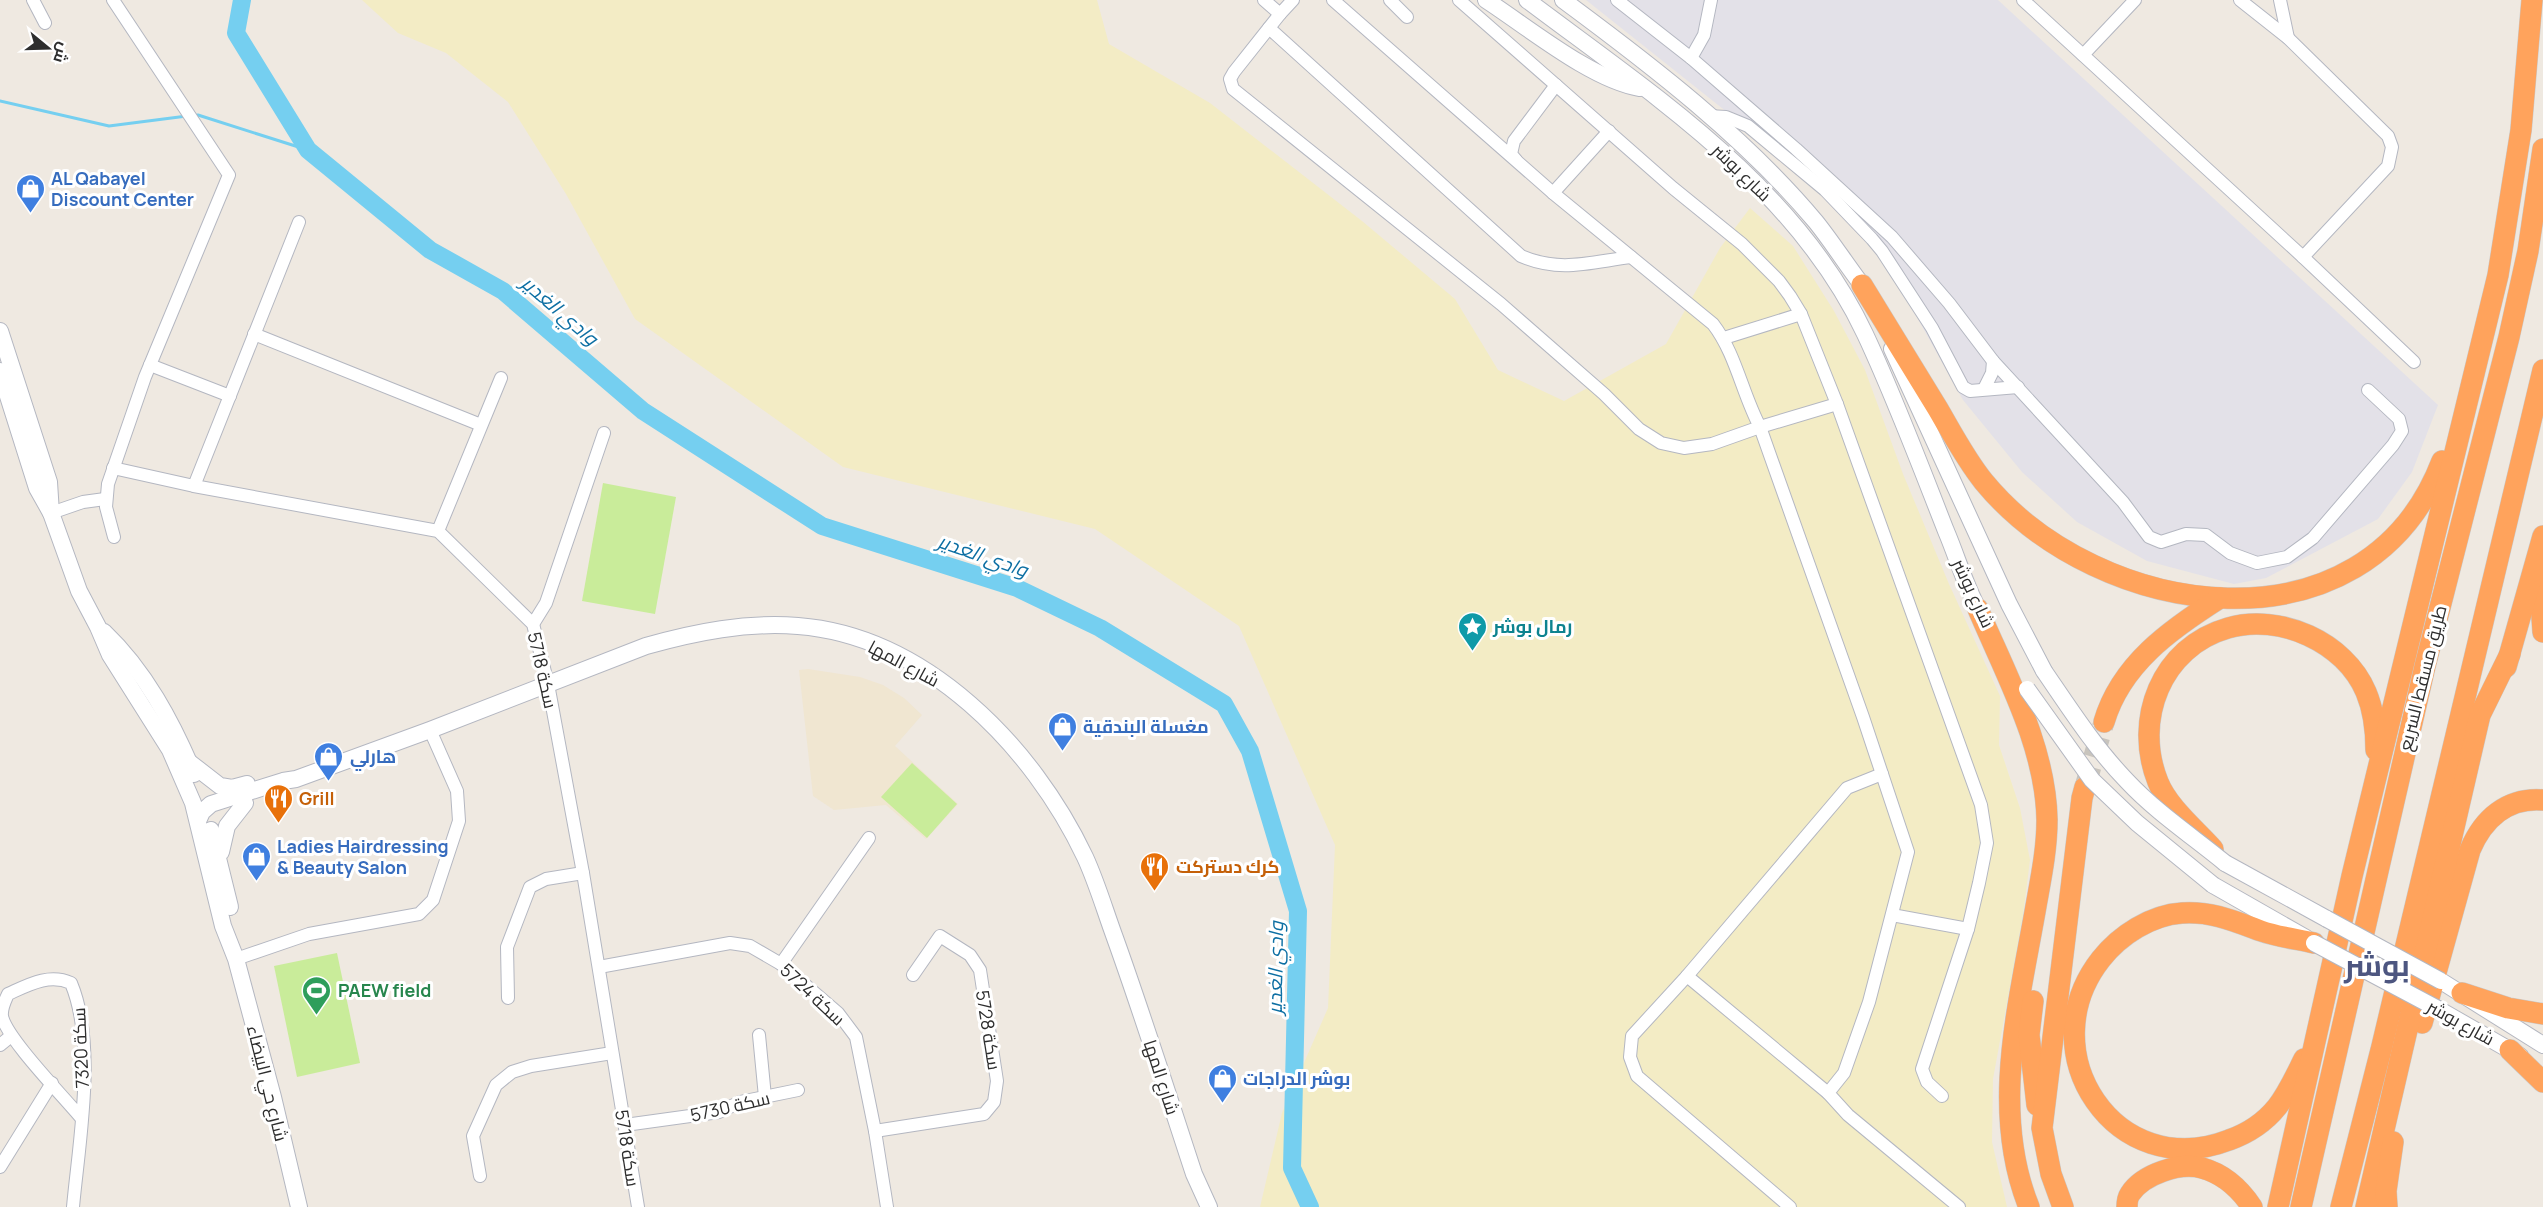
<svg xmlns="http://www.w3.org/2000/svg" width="2543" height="1207" font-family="Manrope,Cairo,sans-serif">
  <rect width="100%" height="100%" fill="#efe9e1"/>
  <!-- industrial -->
  <polygon fill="#e3e1e8" points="1586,0 1998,0 2438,405 2412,472 2378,519 2266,578 2234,584 2147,561 2077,522 2022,472 1963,400 1888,265 1786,159"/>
  <!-- education -->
  <polygon fill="#f0e6d1" points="808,669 860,677 883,685 904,698 922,715 895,746 958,804 926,839 886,805 834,810 813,796 799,670"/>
  <!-- sand -->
  <polygon fill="#f3ecc5" points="362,0 1097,0 1109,44 1210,103 1362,221 1455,299 1498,370 1564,401 1666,344 1720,248 1750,208 1793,246 1834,311 1865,370 1903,474 1949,584 2000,696 1999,745 2020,808 2030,860 2023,915 1993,1079 1992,1142 2007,1207 1260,1207 1282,1113 1328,1008 1335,845 1239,626 1095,529 843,467 635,319 566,194 508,102 446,53 398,33"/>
  <!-- pitch -->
  <g fill="#c9ec9a">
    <polygon points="603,483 676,497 655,614 582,601"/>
    <polygon points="912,763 957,804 927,838 881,797"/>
    <polygon points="337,953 360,1063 297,1077 274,966"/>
  </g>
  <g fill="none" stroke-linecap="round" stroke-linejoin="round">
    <!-- stream -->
    <g stroke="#75cff0" stroke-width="3">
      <polyline points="0,101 109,126 187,116"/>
      <polyline points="193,116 198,115 308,150"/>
    </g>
    <!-- river -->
    <polyline stroke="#75cff0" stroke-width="18" points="242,0 236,33 308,150 430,250 503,291 643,411 822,526 1017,588 1100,628 1224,704 1250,751 1298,911 1292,1168 1310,1207"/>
    <!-- highway-tunnel -->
    <polyline stroke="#c8c4bd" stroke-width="21" stroke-dasharray="21 10" stroke-linecap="butt" points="2085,787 2104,722"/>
    <defs>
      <g id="street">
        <polyline points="33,0 45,23"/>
        <polyline points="113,0 229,175 145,377 108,484 106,507 114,537"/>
        <polyline points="1264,0 1280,14 1293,0"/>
        <polyline points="1390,0 1407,17"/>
        <polyline points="1459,0 1673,188 1742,244 1779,281 1790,296 1801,314 1837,404 1981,805 1987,843 1979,883 1968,929 1922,1069 1927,1082 1942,1096"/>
        <polyline points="1617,0 1691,58 1796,149 1892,237 1949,303 1993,361 2123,502 2149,537 2161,542 2186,534 2206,535 2230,553 2257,563 2287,557 2313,538 2393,445 2402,431 2399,419 2368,390"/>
        <polyline points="2023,0 2303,257 2414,362"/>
        <polyline points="2240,0 2288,38 2388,136 2392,147 2388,166 2303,257"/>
        <polyline points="2280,0 2288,38"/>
        <path d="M1280 14 1234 72 1230 79 1233 89 1501 304 1604 394 1639 429 1661 443 1684 448 1712 444 1760 427C1742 393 1736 354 1713 324L1553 193 1333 0"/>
        <path d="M1269 28 1521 256C1560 273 1591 262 1631 257"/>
        <polyline points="2083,55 2135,0"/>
        <polyline points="1691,58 1704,35 1711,0"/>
        <polyline points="1708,116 1726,117 1748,126 1825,190 1872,239 1882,251 1932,328 1963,387 1970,391 2018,387"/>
        <polyline points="1516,160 1511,154 1514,141 1556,85"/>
        <polyline points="1553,193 1609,131"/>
        <polyline points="254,334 481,425"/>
        <polyline points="1724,338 1801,314"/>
        <polyline points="150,365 230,396"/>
        <polyline points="1984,389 1992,373 1993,361"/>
        <polyline points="1837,404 1760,427 1863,717 1908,852 1869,1002 1844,1073 1828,1093 1848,1115 1959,1207"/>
        <polyline points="113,468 194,486 438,531 533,624 548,684 583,873 638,1207"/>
        <polyline points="194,486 299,222"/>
        <polyline points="51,513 83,502 105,499"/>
        <polyline points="438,531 501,378"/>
        <polyline points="533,624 546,603 604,433"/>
        <polyline points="1892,915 1968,929"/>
        <polyline points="236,959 309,934 419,914 433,900 459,821 457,791 430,730"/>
        <polyline points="781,964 869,838"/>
        <polyline points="599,967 730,943 750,946 781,964 838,1013 856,1037 875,1131 887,1207"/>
        <polyline points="1687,976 1847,788 1882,774"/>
        <polyline points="508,998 507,947 530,887 546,879 583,873"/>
        <polyline points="759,1035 765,1097"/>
        <polyline points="0,1045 11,1036"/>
        <polyline points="625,1125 719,1112 740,1102 798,1090"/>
        <polyline points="875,1131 984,1114 994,1102 997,1081 980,970 970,955 940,936 913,975"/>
        <polyline points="0,1167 52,1083"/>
        <polyline points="480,1176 473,1136 496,1085 512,1072 531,1066 612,1053"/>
        <path d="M73 1207C79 1141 97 1045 71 983 49 973 28 985 8 994 5 1001 1 1008 2 1016 6 1038 65 1098 82 1119"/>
        <polyline points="1790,1207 1637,1076 1630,1057 1632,1036 1687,976 1828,1093"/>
      </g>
      <g id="secondary">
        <path d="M1486 0C1529 28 1592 80 1640 88"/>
        <path d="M1527 0C1653 95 1796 187 1865 334 1895 398 1920 465 1946 531 1958 559 1967 592 1983 618"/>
        <path d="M1563 0C1651 65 1746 138 1816 222 1832 242 1846 264 1862 285L1867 296"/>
        <polyline points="0,331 49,482 51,513"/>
        <polyline points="1892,349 2009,604 2044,671"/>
        <polyline points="0,371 37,488 51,513 79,591 98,627 110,655 170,750 193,803 223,926 236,959 273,1097 299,1207"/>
        <path d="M104 632C145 671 172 722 194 774"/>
        <polyline points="189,762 220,786 232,788 247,784"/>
        <path d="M198 821 202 812 211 804 283 781 296 779 430 730 646 646C696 632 746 622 798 626 926 636 1033 747 1085 857 1097 883 1105 911 1115 938 1143 1016 1168 1095 1194 1174L1209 1207"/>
        <polyline points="211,830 230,907"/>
        <polyline points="221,852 227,826 245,803"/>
        <polyline points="2225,863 2327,919"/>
        <polyline points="2213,885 2306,938"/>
        <polyline points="2441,981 2543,1045"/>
        <polyline points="2438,1009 2520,1056"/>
      </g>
      <g id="highway">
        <path d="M1862 285C1887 326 1912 367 1938 409 1952 433 1966 460 1984 482 2099 621 2366 660 2442 461"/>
        <polyline points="2543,577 2541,603 2543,632"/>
        <path d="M1978 609C2006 675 2046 747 2047 820 2047 849 2041 878 2036 906 2019 1004 1990 1111 2029 1207"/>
        <polyline points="2506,667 2543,536"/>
        <path d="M2104 722C2121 664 2171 629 2220 598"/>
        <path d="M2213 849C2195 829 2168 807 2158 782 2133 720 2161 647 2228 628 2280 613 2345 642 2366 692 2374 711 2376 730 2376 750"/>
        <polyline points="2462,993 2508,1008 2543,1014"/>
        <polyline points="2033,1001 2029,1035 2037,1105"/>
        <path d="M2422 1023 2470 850C2483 819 2507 797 2543 800"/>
        <polyline points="2510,1050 2543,1082"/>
        <path d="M2304 1059C2296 1075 2288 1093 2277 1107 2264 1123 2249 1133 2229 1140 2116 1184 2028 1052 2101 959 2120 935 2151 915 2182 913 2211 911 2234 921 2261 931 2278 937 2297 939 2314 943"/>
        <polyline points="2063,1207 2051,1174 2042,1128 2082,798 2085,787"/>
        <path d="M2127 1207C2127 1203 2128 1197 2130 1194 2143 1174 2180 1162 2202 1168 2224 1174 2240 1189 2252 1207"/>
        <polyline points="2278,1207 2352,876 2498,275 2521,130 2532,0"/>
        <polyline points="2301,1207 2425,666 2509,337 2528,251 2543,149"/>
        <polyline points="2341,1207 2382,1046 2543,370"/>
        <polyline points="2366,1207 2480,715 2510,654"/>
        <polyline points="2387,1207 2386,1191 2393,1142"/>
      </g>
    </defs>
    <!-- street casing -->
    <use href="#street" stroke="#b4b7c1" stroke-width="14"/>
    <!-- secondary casing -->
    <use href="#secondary" stroke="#b4b7c1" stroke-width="18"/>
    <!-- highway casing -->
    <use href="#highway" stroke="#c9c9c9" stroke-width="22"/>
    <!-- street -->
    <use href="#street" stroke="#fff" stroke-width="12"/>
    <!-- secondary -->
    <use href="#secondary" stroke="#fff" stroke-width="16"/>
    <!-- highway -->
    <use href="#highway" stroke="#ffa35c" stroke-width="21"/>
    <defs>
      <g id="secondary-bridge">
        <path d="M2044 671C2070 709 2095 748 2127 781 2156 812 2192 836 2225 863"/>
        <polyline points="2027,689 2092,780 2137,823 2213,885"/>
        <polyline points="2327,919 2441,981"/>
        <polyline points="2314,943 2438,1009"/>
      </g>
    </defs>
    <!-- secondary-bridge casing -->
    <use href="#secondary-bridge" stroke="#b4b7c1" stroke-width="18" stroke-linecap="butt"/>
    <!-- secondary-bridge -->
    <use href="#secondary-bridge" stroke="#fff" stroke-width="16"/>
  </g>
  <!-- icons -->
  <defs>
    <symbol id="shop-pin" viewBox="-11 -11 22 30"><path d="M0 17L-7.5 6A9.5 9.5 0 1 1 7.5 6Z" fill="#3f7fe0" stroke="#fff"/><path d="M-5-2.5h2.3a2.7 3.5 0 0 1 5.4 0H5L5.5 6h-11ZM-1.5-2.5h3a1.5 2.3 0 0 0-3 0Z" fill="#fff"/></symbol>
    <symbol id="sight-pin" viewBox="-11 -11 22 30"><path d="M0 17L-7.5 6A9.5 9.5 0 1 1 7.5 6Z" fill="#0f9aa8" stroke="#fff"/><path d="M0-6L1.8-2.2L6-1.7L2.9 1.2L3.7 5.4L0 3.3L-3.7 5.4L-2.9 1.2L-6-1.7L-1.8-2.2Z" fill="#fff"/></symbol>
    <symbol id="restaurant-pin" viewBox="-11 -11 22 30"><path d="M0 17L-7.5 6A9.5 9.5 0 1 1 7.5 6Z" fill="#e8710a" stroke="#fff"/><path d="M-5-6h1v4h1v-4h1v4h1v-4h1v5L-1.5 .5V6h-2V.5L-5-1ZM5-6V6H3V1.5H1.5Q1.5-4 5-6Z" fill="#fff"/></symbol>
    <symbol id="stadium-pin" viewBox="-11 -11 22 30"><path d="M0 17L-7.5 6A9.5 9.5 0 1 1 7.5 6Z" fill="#2e9e5b" stroke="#fff"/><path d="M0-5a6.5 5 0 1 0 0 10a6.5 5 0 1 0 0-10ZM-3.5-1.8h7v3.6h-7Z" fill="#fff"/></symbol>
  </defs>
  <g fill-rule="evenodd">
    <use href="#shop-pin" x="14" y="172" width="33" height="45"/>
    <use href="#sight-pin" x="1456" y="610" width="33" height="45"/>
    <use href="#shop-pin" x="1046" y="710" width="33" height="45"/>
    <use href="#shop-pin" x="312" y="740" width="33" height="45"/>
    <use href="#restaurant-pin" x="262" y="782" width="33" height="45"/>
    <use href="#shop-pin" x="240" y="840" width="33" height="45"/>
    <use href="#restaurant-pin" x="1138" y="850" width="33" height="45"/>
    <use href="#stadium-pin" x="300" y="974" width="33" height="45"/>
    <use href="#shop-pin" x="1206" y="1062" width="33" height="45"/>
  </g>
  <g text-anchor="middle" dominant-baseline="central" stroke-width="6" stroke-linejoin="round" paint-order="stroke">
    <!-- street labels -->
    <g font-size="18" fill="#2e2e2e" stroke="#fff">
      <text transform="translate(1742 172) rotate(44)">شارع بوشر</text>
      <text transform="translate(1974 593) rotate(65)">شارع بوشر</text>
      <text transform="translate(904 663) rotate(28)">شارع المها</text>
      <text transform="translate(543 670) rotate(77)">سكة 5718</text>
      <text transform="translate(2422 678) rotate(-76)">طريق مسقط السريع</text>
      <text transform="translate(813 994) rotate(43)">سكة 5724</text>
      <text transform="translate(2461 1022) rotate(29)">شارع بوشر</text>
      <text transform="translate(989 1030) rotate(81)">سكة 5728</text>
      <text transform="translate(80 1048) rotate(-93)">سكة 7320</text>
      <text transform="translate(1162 1077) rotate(72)">شارع المها</text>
      <text transform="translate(268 1083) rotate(76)">شارع حي البيضاء</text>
      <text transform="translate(730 1106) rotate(-13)">سكة 5730</text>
      <text transform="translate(628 1148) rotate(81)">سكة 5718</text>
    </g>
    <!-- shop labels -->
    <g font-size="18" font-weight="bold" fill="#366cbe" stroke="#fff" text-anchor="start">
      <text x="51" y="178">AL Qabayel<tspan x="51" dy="21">Discount Center</tspan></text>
      <text x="1083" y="726">مغسلة البندقية</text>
      <text x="350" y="756">هارلي</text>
      <text x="277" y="846">Ladies Hairdressing<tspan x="277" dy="21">&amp; Beauty Salon</tspan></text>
      <text x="1243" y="1078">بوشر الدراجات</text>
    </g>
    <!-- culture labels -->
    <g font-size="18" font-weight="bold" fill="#0d838f" stroke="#fff" text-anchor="start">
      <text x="1493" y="626">رمال بوشر</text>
    </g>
    <!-- food labels -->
    <g font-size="18" font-weight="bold" fill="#c56008" stroke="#fff" text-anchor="start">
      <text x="299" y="798">Grill</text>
      <text x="1176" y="866">كرك دستركت</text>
    </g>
    <!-- leisure labels -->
    <g font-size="18" font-weight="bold" fill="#27864d" stroke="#fff" text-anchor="start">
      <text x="338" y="990">PAEW field</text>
    </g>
    <!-- water labels -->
    <g font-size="20" font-style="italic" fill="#0d6fa3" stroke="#fff">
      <text transform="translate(560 310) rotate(41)">وادي الغدير</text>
      <text transform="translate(983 555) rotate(19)">وادي الغدير</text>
      <text transform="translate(1275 968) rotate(-89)">وادي الغدير</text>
    </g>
    <!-- town labels -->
    <g font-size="30" font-weight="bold" fill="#4d5680" stroke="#fff">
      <text x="2377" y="964">بوشر</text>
    </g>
  </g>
  <!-- north arrow -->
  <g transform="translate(48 48) rotate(109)" stroke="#ffffff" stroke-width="4.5" paint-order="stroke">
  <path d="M0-4.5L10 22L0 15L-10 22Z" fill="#2e2e2e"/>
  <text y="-9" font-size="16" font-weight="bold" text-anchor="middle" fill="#2e2e2e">ش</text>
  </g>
</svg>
